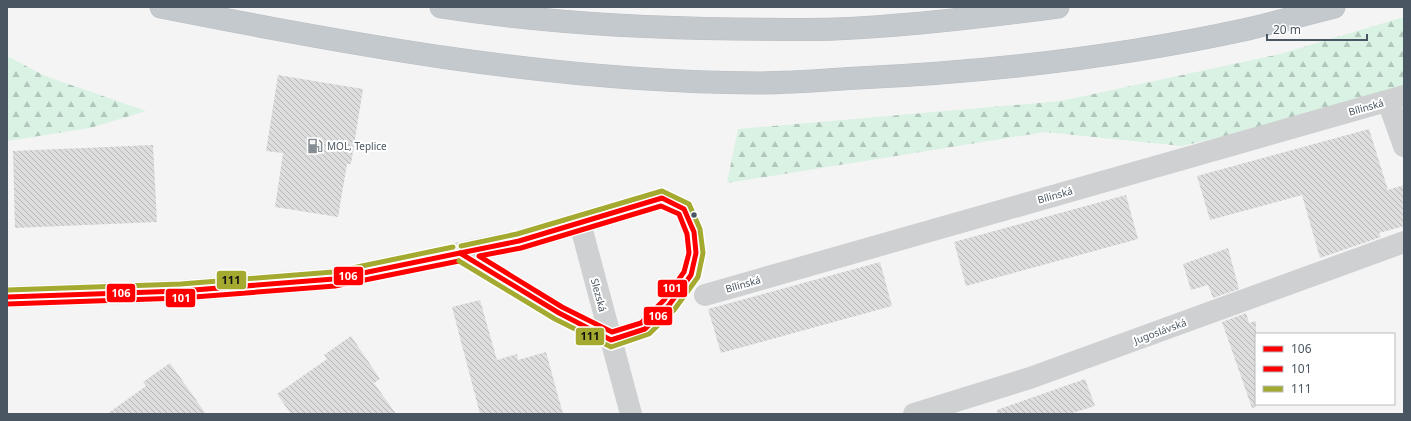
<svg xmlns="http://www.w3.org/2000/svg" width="1411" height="421" font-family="'Noto Sans',sans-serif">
  <defs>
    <pattern id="forest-firs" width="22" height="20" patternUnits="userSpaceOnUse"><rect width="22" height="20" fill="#d9f2e3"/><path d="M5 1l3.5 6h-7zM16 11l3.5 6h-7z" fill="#b2c7bb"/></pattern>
    <pattern id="building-back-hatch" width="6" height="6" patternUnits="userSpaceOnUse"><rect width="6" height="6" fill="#ddddde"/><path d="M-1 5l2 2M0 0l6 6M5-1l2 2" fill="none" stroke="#b5b6b7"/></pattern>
  </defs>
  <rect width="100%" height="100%" fill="#f4f4f4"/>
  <!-- forest -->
  <g fill="url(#forest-firs)">
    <polygon points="1404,17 1404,88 1328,112 1182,146 1045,132 727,183 738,129 1061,101 1280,54"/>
    <polygon points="7,56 45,76 146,111 90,128 7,141"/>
  </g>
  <!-- building -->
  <g fill="url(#building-back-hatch)">
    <polygon points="278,75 363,89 351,164 347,164 338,217 275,207 283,153 266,151"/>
    <polygon points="1369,129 1388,190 1404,185 1404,226 1379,233 1381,237 1320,258 1302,195 1210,220 1197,176"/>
    <polygon points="153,145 157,222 15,228 13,151"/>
    <polygon points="1126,195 1138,239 966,286 954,242"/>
    <polygon points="1228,248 1239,289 1213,298 1208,285 1191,290 1183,264"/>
    <polygon points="880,262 892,306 721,353 708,309"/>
    <polygon points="480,300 497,360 517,354 518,360 546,352 563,414 480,414 452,307"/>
    <polygon points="1246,313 1249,323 1256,321 1256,407 1252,408 1222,322"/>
    <polygon points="351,336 380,379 374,383 396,414 291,414 277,394 327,359 324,355"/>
    <polygon points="170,363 206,414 107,414 146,386 143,382"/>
    <polygon points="1085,379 1095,406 1069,414 997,414 997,410"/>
  </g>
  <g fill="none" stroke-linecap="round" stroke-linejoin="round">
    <defs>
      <g id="trunk">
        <path d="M161 7C358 46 556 82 757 83 791 83 825 80 858 78 988 72 1120 57 1248 29 1277 22 1306 14 1334 7"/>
        <path d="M441 7C538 22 637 28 735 29 768 29 802 30 835 29 909 26 984 17 1058 7"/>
      </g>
    </defs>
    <!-- trunk casing -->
    <use href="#trunk" stroke="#b9bec3" stroke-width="23"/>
    <!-- minor -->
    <g stroke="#ced0d2" stroke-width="22">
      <polyline points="1388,101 1404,146"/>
      <polyline points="705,295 1404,96"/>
      <polyline points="7,297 181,291 334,279 519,241 580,223 631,414"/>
      <polyline points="914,414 1030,378 1404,242"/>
    </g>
    <!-- trunk -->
    <use href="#trunk" stroke="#c4c9cd" stroke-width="22"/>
    <defs>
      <g id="bus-1">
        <polygon points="662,198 684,209 694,232 696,253 691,275 669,305 645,329 611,340 559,313 460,253 519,241"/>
        <polyline points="7,297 181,291 334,279 460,253"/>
      </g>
      <g id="bus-2">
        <polygon points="661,206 679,214 687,234 689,253 684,272 664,300 641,323 612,332 562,307 479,256 521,248"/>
        <polyline points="7,304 181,298 335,286 459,261"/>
      </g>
      <g id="bus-3">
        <polyline points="459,261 555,319 611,347 649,334 674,310 698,277 703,253 700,229 689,204 662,191 517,234 461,246"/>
        <polyline points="7,290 181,284 333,272 453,247"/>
      </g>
    </defs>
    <!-- bus-1 casing -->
    <use href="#bus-1" stroke="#fff" stroke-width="8"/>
    <!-- bus-2 casing -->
    <use href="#bus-2" stroke="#fff" stroke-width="8"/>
    <!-- bus-3 casing -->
    <use href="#bus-3" stroke="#fff" stroke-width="8"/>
    <!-- bus-1 -->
    <use href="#bus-1" stroke="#f00" stroke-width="5"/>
    <!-- bus-2 -->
    <use href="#bus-2" stroke="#f00" stroke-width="5"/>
    <!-- bus-3 -->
    <use href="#bus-3" stroke="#a4aa30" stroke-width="5"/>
  </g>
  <!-- icons -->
  <defs>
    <symbol id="fuel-bare" viewBox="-9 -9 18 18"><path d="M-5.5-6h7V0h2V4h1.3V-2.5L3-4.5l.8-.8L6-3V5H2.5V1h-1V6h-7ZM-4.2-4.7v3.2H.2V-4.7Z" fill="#868d94" stroke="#fff" stroke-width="2.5" paint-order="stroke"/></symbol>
  </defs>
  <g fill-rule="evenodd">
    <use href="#fuel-bare" x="304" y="135" width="22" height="22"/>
  </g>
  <!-- markers -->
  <circle fill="#4a5661" stroke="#fff" stroke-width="1.5" cx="694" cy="215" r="3.5"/>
  <g text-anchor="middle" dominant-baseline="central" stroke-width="4" stroke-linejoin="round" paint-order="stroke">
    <!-- street labels -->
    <g font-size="10" fill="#4a5661" stroke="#fff">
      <text transform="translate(1366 107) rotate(-16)">Bílinská</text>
      <text transform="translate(1055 195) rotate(-16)">Bílinská</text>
      <text transform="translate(743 284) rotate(-16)">Bílinská</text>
      <text transform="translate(599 295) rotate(75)">Slezská</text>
      <text transform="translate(1160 331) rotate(-20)">Jugoslávská</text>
    </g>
    <!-- poi labels -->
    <g font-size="10" fill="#4a5661" stroke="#fff" text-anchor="start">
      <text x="327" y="146">MOL, Teplice</text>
    </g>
  </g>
  <g stroke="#fff" stroke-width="1.5">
    <rect x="333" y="266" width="31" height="20" rx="4" fill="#f00"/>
    <rect x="216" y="270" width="31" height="20" rx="4" fill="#a4aa30"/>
    <rect x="657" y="279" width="31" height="19" rx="4" fill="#f00"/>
    <rect x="106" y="283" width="30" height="20" rx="4" fill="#f00"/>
    <rect x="165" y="288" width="31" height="20" rx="4" fill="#f00"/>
    <rect x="643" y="306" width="30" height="20" rx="4" fill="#f00"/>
    <rect x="575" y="327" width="30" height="19" rx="4" fill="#a4aa30"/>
  </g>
  <g font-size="11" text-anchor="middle" font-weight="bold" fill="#fff">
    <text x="348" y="280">106</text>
    <text x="672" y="292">101</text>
    <text x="121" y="297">106</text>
    <text x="181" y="302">101</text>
    <text x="658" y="320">106</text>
  </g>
  <g font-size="11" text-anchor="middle" font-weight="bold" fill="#111">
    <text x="231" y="284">111</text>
    <text x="590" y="340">111</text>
  </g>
  <!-- border -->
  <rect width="1411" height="421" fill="none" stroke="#4a5661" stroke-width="16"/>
  <!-- legend -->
  <rect x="1255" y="333" width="140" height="72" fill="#ffffff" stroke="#b7bbc0"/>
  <rect x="1263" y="346" width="20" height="6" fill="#ff0000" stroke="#b7bbc0"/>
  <text x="1291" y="353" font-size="12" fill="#4a5661">106</text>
  <rect x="1263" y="366" width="20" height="6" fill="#ff0000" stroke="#b7bbc0"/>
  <text x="1291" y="373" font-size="12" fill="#4a5661">101</text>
  <rect x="1263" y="386" width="20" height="6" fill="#a4aa30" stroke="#b7bbc0"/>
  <text x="1291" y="393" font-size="12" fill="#4a5661">111</text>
  <!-- scale -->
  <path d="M1267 34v6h100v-6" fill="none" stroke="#4a5661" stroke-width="2"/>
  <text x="1273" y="34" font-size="12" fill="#4a5661" stroke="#ffffff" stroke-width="3" paint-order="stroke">20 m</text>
</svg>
